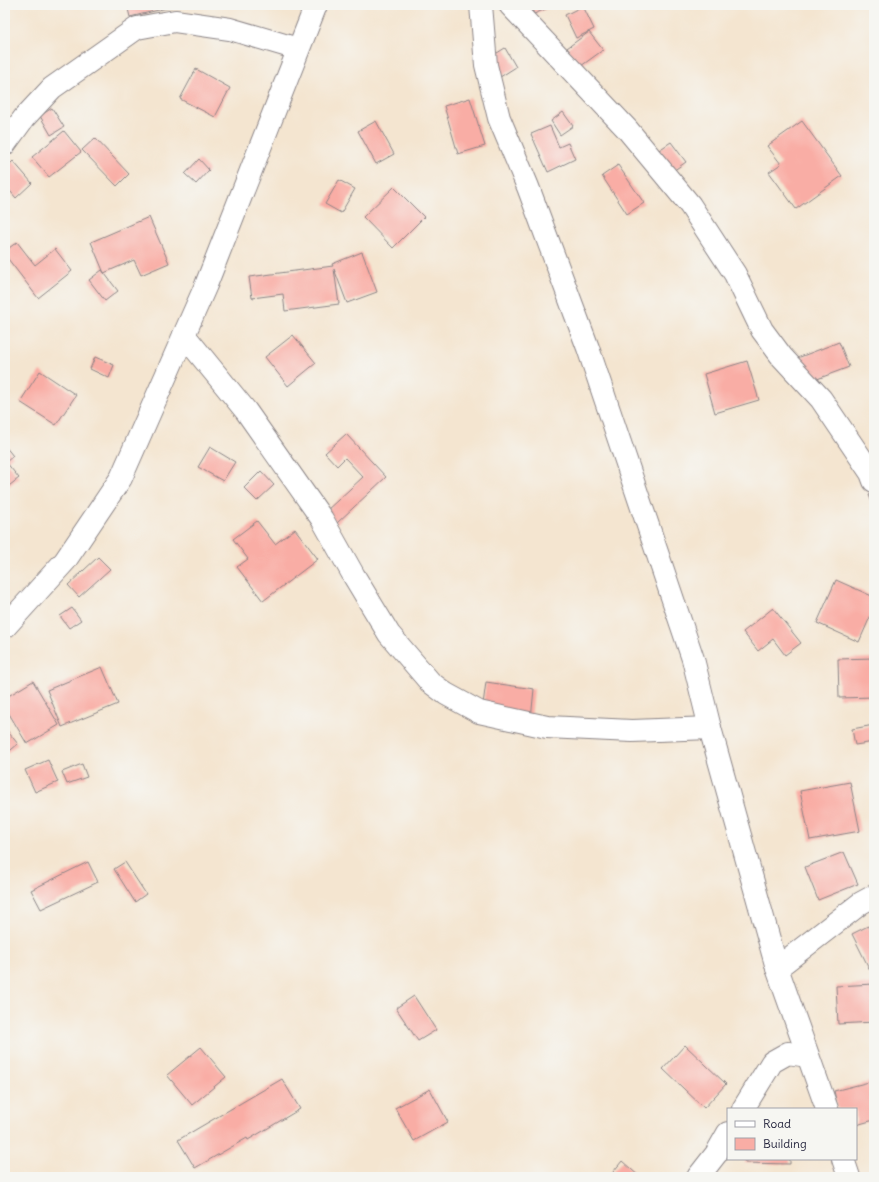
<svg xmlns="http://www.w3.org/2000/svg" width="879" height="1182" font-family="Delius,sans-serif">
  <rect width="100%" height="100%" fill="#f6f6f2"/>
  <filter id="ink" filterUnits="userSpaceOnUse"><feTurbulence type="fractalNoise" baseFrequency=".025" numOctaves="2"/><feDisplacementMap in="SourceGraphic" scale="8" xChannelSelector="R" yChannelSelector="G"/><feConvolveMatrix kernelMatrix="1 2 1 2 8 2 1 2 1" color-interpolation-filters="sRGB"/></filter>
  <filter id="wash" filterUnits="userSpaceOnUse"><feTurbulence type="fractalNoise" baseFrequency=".012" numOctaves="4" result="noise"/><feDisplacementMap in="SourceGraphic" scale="16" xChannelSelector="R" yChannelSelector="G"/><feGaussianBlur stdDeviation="0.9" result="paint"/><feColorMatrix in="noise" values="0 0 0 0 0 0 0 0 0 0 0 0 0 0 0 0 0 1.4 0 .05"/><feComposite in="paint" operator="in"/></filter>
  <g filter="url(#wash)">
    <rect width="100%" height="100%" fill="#f4e5d0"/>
    <g id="blocks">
      <!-- building -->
      <g fill="#f9ada5">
        <polygon points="127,5 175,5 175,6 130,17"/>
        <polygon points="530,5 555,5 534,14"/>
        <polygon points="583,6 594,29 576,38 565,15"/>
        <polygon points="589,32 603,50 581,66 567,48"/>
        <polygon points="505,48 516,67 497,79 486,60"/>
        <polygon points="196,69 230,88 215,117 180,99"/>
        <polygon points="470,98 485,146 458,154 444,106"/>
        <polygon points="52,108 64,127 51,135 40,116"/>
        <polygon points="563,112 573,126 560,135 551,121"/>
        <polygon points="376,121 394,154 376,164 358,131"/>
        <polygon points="802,121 842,176 796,209 769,172 781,164 767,146"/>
        <polygon points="550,126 559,147 568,143 575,159 548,172 531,134"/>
        <polygon points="64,131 81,152 49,177 32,157"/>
        <polygon points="95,138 129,174 117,186 82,150"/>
        <polygon points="671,142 686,162 673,171 659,150"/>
        <polygon points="199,159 209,170 196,184 185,174"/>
        <polygon points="13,161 32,183 16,198 5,185 5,169"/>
        <polygon points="618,165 644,203 627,214 602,176"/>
        <polygon points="339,180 355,189 341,213 325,204"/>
        <polygon points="394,187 424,217 393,248 363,217"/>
        <polygon points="149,217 169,263 141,275 134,260 104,273 91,242"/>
        <polygon points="17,242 35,265 55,249 72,271 38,298 5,255 5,251"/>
        <polygon points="362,252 377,292 347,303 334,269 339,304 285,311 283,294 252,298 249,277 333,266 332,264"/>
        <polygon points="102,270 118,291 105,301 89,280"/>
        <polygon points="293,335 316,363 288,386 265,357"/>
        <polygon points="839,342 849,367 796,387 787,362"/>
        <polygon points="95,357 114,365 109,378 90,369"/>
        <polygon points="747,361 759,400 715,413 704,374"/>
        <polygon points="40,371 76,395 56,425 20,402"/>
        <polygon points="346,434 386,477 337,523 326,511 363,477 345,458 337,466 325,453"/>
        <polygon points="5,446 13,456 6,462 19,478 5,489"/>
        <polygon points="210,447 235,462 223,481 198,467"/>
        <polygon points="261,471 274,485 257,501 244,488"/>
        <polygon points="874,493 874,507 869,495"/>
        <polygon points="257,521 275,544 295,529 318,559 263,601 237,567 248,559 233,539"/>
        <polygon points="98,557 110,569 79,597 68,585"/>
        <polygon points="836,580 874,597 874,608 859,642 817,623"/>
        <polygon points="72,608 81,620 69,628 60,616"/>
        <polygon points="773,608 801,643 785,655 773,639 758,651 743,632"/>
        <polygon points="874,658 874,697 839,698 838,659"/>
        <polygon points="102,667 118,704 62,727 47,690"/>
        <polygon points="33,681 59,725 27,744 5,707 5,698"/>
        <polygon points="486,682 534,689 531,719 482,712"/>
        <polygon points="874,725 874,742 855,745 852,729"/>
        <polygon points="5,728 18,744 5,755"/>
        <polygon points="48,760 58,782 35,792 25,770"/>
        <polygon points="82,764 87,777 67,784 62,772"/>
        <polygon points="850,782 860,831 810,840 800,791"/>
        <polygon points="844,852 858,884 818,900 805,867"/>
        <polygon points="88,862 98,882 41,909 31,890"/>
        <polygon points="125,862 146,894 135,902 114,869"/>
        <polygon points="868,926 874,939 874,968 870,970 852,934"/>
        <polygon points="874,984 874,1022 838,1024 836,986"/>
        <polygon points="414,996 436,1030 418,1041 396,1008"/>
        <polygon points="685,1045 726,1084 704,1108 663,1069"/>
        <polygon points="201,1047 226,1077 192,1105 167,1075"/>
        <polygon points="282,1079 300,1109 248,1140 247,1138 195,1168 178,1140"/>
        <polygon points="869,1082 874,1103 874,1120 856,1125 856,1109 838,1109 834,1091"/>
        <polygon points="430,1089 448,1122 414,1141 395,1108"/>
        <polygon points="745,1159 790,1159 790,1164 745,1163"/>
        <polygon points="622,1161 640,1177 609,1177"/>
      </g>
    </g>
  </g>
  <g filter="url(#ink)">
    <use href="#blocks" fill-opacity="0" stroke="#8b8486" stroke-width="1"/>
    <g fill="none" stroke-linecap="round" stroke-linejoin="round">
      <defs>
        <g id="street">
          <polyline points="481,5 486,65 499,118 528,187 588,348 693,659 710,728 777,968 827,1109"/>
          <polyline points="510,5 627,129 690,205 735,274 762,330 782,357 821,399 871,473 874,481"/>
          <polyline points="5,144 24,118 52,88 137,28 175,21 230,29 298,49"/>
          <polyline points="184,335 246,411 322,519 354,576 389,634 430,682 446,694 479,712 547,727 632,731 710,728"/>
          <polyline points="777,968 861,903 874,896"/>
          <polyline points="743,1109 772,1062 788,1053 808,1056"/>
          <polyline points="843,1159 849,1177"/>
          <polyline points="698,1177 716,1154 728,1133"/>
        </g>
        <polyline id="secondary" points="5,627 65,561 121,478 206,285 316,5"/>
      </defs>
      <!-- street casing -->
      <use href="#street" stroke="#8b8486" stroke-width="24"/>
      <!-- secondary casing -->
      <use href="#secondary" stroke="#8b8486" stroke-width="24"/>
      <!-- street -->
      <use href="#street" stroke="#fff" stroke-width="22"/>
      <!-- secondary -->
      <use href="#secondary" stroke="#fff" stroke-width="22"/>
    </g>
  </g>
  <!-- margin -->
  <rect width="879" height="1182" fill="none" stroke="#f6f6f2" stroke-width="20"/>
  <!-- legend -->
  <rect x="727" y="1108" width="130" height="52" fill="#f6f6f2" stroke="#a1a1a9"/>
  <rect x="735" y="1121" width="20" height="6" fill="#ffffff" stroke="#a1a1a9"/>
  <text x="763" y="1128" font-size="12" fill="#22223b">Road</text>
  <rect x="735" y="1138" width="20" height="12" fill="#f9ada5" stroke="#a1a1a9"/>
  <text x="763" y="1148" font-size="12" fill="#22223b">Building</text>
</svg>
